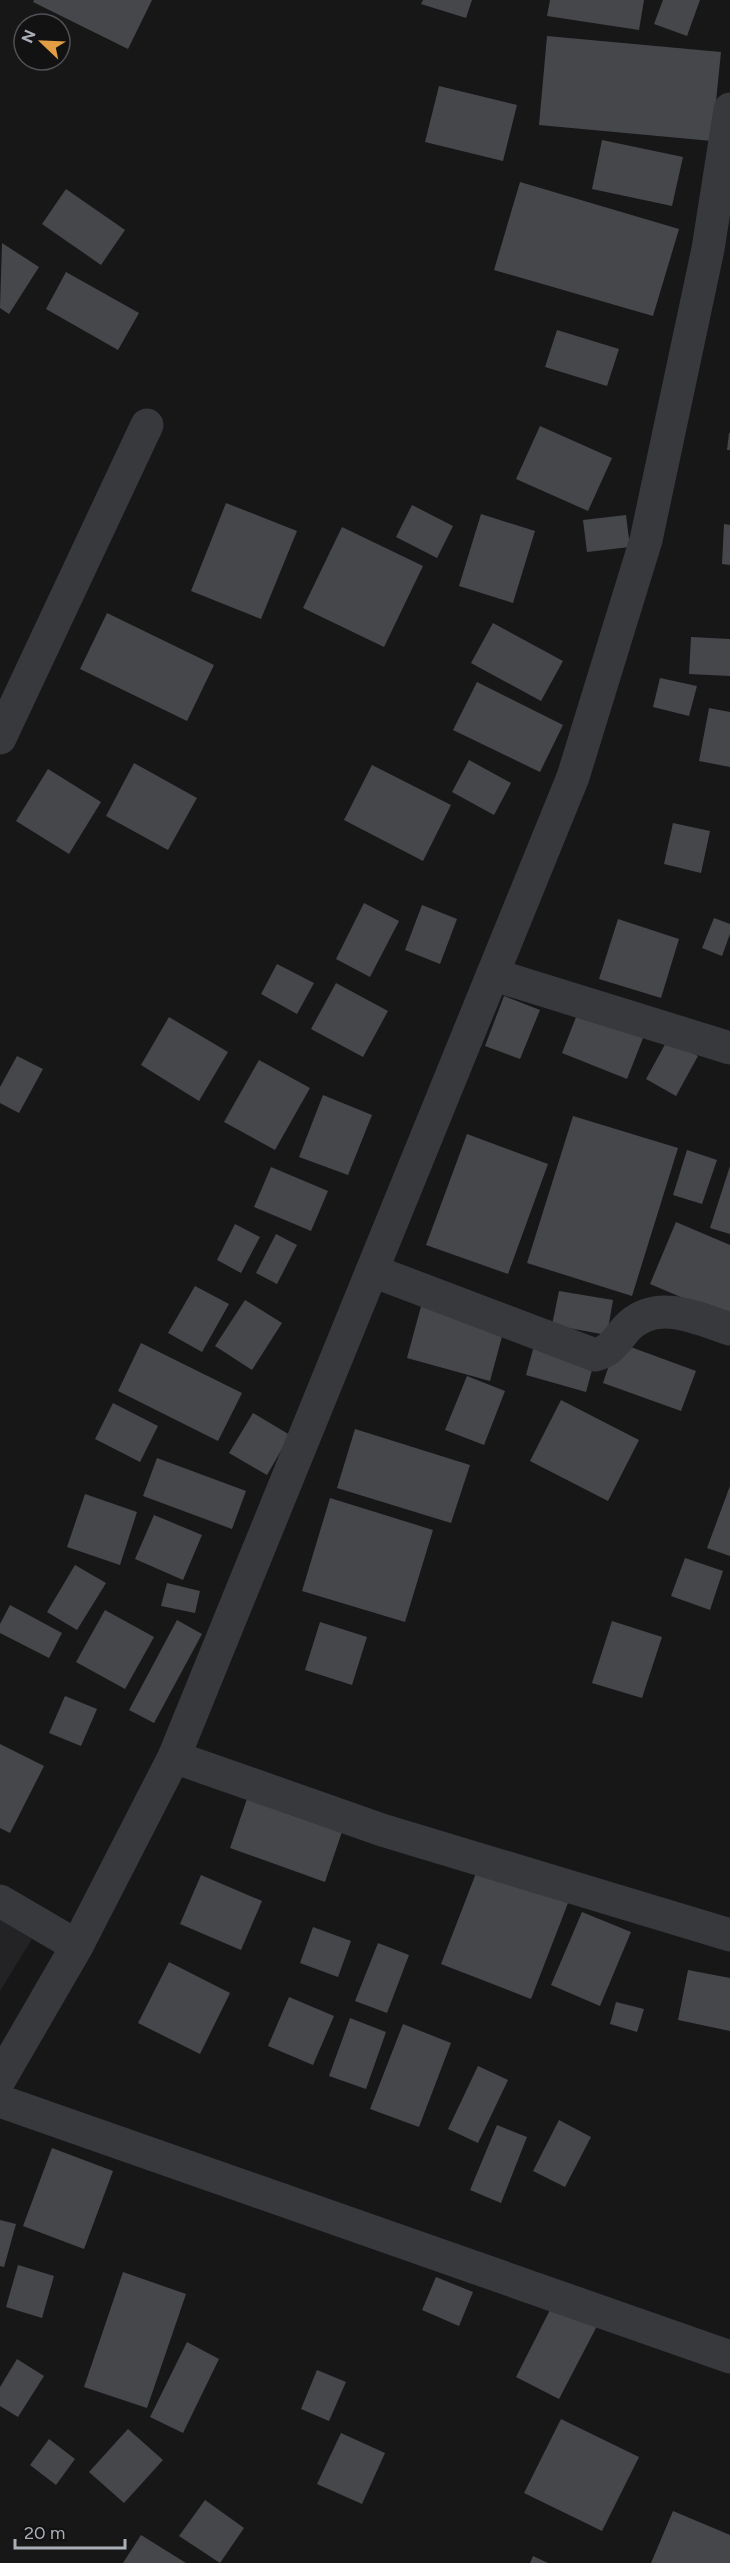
<svg xmlns="http://www.w3.org/2000/svg" width="730" height="2563" font-family="Figtree,sans-serif">
  <rect width="100%" height="100%" fill="#171718"/>
  <!-- built -->
  <polygon fill="#232325" points="0,1920 32,1939 0,1991"/>
  <!-- building -->
  <g fill="#46474b">
    <polygon points="34,0 152,0 128,49 33,2"/>
    <polygon points="423,0 472,0 466,18 421,4"/>
    <polygon points="550,0 644,0 639,30 547,16"/>
    <polygon points="663,0 700,0 687,36 654,24"/>
    <polygon points="547,36 721,52 712,141 539,125"/>
    <polygon points="439,86 517,105 503,161 425,142"/>
    <polygon points="602,140 683,157 672,206 592,189"/>
    <polygon points="520,182 679,229 653,316 494,270"/>
    <polygon points="66,189 125,230 101,265 42,224"/>
    <polygon points="2,243 39,267 9,314 0,308"/>
    <polygon points="66,272 139,313 118,350 46,309"/>
    <polygon points="557,330 619,349 607,386 545,367"/>
    <polygon points="540,426 612,458 588,511 516,479"/>
    <polygon points="729,433 730,433 730,450 727,450"/>
    <polygon points="226,503 297,531 261,619 191,591"/>
    <polygon points="412,505 453,526 437,558 396,537"/>
    <polygon points="481,514 535,531 513,603 459,586"/>
    <polygon points="626,515 630,547 587,552 583,520"/>
    <polygon points="724,524 730,525 730,565 722,564"/>
    <polygon points="342,527 423,566 384,647 303,608"/>
    <polygon points="107,613 214,665 187,721 80,669"/>
    <polygon points="493,623 563,661 541,701 471,663"/>
    <polygon points="691,637 730,639 730,676 689,674"/>
    <polygon points="660,678 697,686 689,716 653,707"/>
    <polygon points="477,682 563,725 540,772 453,730"/>
    <polygon points="709,708 730,712 730,767 699,761"/>
    <polygon points="469,760 511,783 494,815 452,792"/>
    <polygon points="134,763 197,798 168,850 106,816"/>
    <polygon points="372,765 451,805 423,861 344,820"/>
    <polygon points="48,769 101,802 69,854 16,821"/>
    <polygon points="673,823 710,831 701,873 664,864"/>
    <polygon points="364,903 399,921 370,977 336,959"/>
    <polygon points="422,905 457,919 440,964 405,950"/>
    <polygon points="714,918 730,924 730,934 722,956 702,948"/>
    <polygon points="618,919 679,939 661,998 599,979"/>
    <polygon points="277,964 314,983 297,1014 261,994"/>
    <polygon points="336,983 388,1011 363,1057 311,1029"/>
    <polygon points="504,996 540,1010 520,1059 485,1046"/>
    <polygon points="580,1007 645,1033 627,1079 562,1053"/>
    <polygon points="169,1017 228,1052 199,1101 141,1065"/>
    <polygon points="668,1039 698,1056 676,1096 646,1079"/>
    <polygon points="17,1056 43,1069 19,1113 0,1103 0,1087"/>
    <polygon points="259,1060 310,1088 275,1150 224,1122"/>
    <polygon points="323,1095 372,1115 348,1175 299,1157"/>
    <polygon points="573,1116 678,1148 632,1296 527,1263"/>
    <polygon points="467,1134 548,1164 508,1274 426,1245"/>
    <polygon points="687,1150 717,1160 702,1204 673,1195"/>
    <polygon points="730,1166 730,1234 710,1228"/>
    <polygon points="271,1167 328,1191 311,1231 254,1207"/>
    <polygon points="676,1222 730,1245 730,1318 650,1284"/>
    <polygon points="235,1224 260,1237 241,1273 217,1260"/>
    <polygon points="276,1234 297,1245 277,1284 256,1273"/>
    <polygon points="195,1286 229,1304 202,1352 168,1333"/>
    <polygon points="559,1291 613,1300 607,1335 552,1325"/>
    <polygon points="423,1299 506,1322 490,1381 407,1358"/>
    <polygon points="245,1300 282,1323 252,1370 215,1346"/>
    <polygon points="535,1342 595,1359 586,1392 526,1375"/>
    <polygon points="617,1342 696,1371 681,1411 603,1383"/>
    <polygon points="141,1343 242,1393 218,1441 118,1391"/>
    <polygon points="467,1376 505,1391 484,1445 445,1430"/>
    <polygon points="561,1400 639,1440 608,1501 530,1461"/>
    <polygon points="113,1403 158,1426 140,1462 95,1439"/>
    <polygon points="253,1413 290,1435 267,1475 229,1453"/>
    <polygon points="355,1429 470,1465 451,1523 337,1488"/>
    <polygon points="157,1458 246,1491 232,1529 143,1496"/>
    <polygon points="730,1486 730,1556 707,1548"/>
    <polygon points="85,1494 137,1512 120,1565 67,1547"/>
    <polygon points="330,1498 433,1530 405,1622 302,1591"/>
    <polygon points="154,1515 202,1535 183,1580 135,1559"/>
    <polygon points="685,1558 723,1571 710,1610 671,1596"/>
    <polygon points="75,1565 106,1583 77,1630 47,1612"/>
    <polygon points="167,1583 200,1591 195,1613 161,1606"/>
    <polygon points="10,1605 62,1633 49,1658 0,1633 0,1624"/>
    <polygon points="105,1610 154,1637 125,1689 76,1662"/>
    <polygon points="177,1620 202,1634 154,1723 129,1710"/>
    <polygon points="612,1621 662,1637 642,1698 592,1683"/>
    <polygon points="320,1622 367,1637 352,1685 305,1670"/>
    <polygon points="65,1696 97,1709 81,1746 49,1733"/>
    <polygon points="0,1744 44,1766 10,1833 0,1828"/>
    <polygon points="249,1793 344,1826 325,1882 230,1848"/>
    <polygon points="478,1868 568,1903 531,1999 441,1964"/>
    <polygon points="201,1875 262,1901 241,1950 180,1924"/>
    <polygon points="582,1912 631,1932 600,2006 551,1985"/>
    <polygon points="313,1927 351,1941 338,1977 300,1963"/>
    <polygon points="378,1943 409,1955 387,2013 355,2001"/>
    <polygon points="169,1962 230,1993 200,2054 138,2023"/>
    <polygon points="688,1970 730,1978 730,2031 678,2020"/>
    <polygon points="289,1997 334,2016 313,2065 268,2046"/>
    <polygon points="616,2002 644,2009 637,2032 610,2024"/>
    <polygon points="350,2018 386,2032 366,2089 329,2076"/>
    <polygon points="403,2024 451,2043 419,2127 370,2109"/>
    <polygon points="478,2066 508,2080 478,2143 448,2129"/>
    <polygon points="559,2120 591,2137 565,2187 533,2171"/>
    <polygon points="497,2125 527,2137 501,2203 470,2190"/>
    <polygon points="52,2148 113,2171 84,2249 23,2226"/>
    <polygon points="0,2220 16,2224 4,2267 0,2266"/>
    <polygon points="18,2265 54,2276 42,2318 6,2307"/>
    <polygon points="123,2272 186,2294 147,2408 84,2387"/>
    <polygon points="436,2277 473,2292 459,2326 422,2310"/>
    <polygon points="553,2304 597,2326 559,2399 516,2377"/>
    <polygon points="187,2342 219,2359 183,2433 150,2417"/>
    <polygon points="17,2359 44,2376 18,2417 0,2406 0,2387"/>
    <polygon points="317,2370 346,2382 329,2421 301,2409"/>
    <polygon points="561,2419 639,2457 602,2531 524,2493"/>
    <polygon points="128,2429 163,2460 124,2503 89,2472"/>
    <polygon points="341,2433 385,2453 362,2504 317,2484"/>
    <polygon points="49,2439 75,2459 56,2485 30,2465"/>
    <polygon points="205,2500 244,2528 220,2563 179,2536"/>
    <polygon points="673,2511 730,2535 730,2563 651,2563"/>
    <polygon points="141,2535 186,2563 123,2563"/>
    <polygon points="533,2556 548,2563 530,2563"/>
  </g>
  <g fill="none" stroke-linecap="round" stroke-linejoin="round">
    <!-- minor -->
    <g stroke="#38393d" stroke-width="33">
      <polyline points="0,738 147,425"/>
      <polyline points="494,975 730,1048"/>
      <path d="M373 1271 595 1355C610 1352 617 1340 626 1329 655 1297 697 1318 730 1329"/>
      <polyline points="174,1757 382,1830 730,1935"/>
      <polyline points="0,1901 77,1946"/>
      <polyline points="0,2079 77,1946 174,1757 573,777 646,540 708,249 730,109"/>
      <polyline points="0,2101 730,2357"/>
    </g>
  </g>
  <!-- north arrow -->
  <g transform="translate(42 42) rotate(293)"><circle r="28" fill="#121213" stroke="#4f5155" stroke-width="1.5"/>
  <path d="M0-4.5L10 22L0 15L-10 22Z" fill="#e39d44"/>
  <text y="-9" font-size="16" font-weight="bold" text-anchor="middle" fill="#aaafb7">N</text>
  </g>
  <!-- scale -->
  <path d="M15 2539v9h110v-9" fill="none" stroke="#aaafb7" stroke-width="3"/>
  <text x="24" y="2539" font-size="18" fill="#aaafb7" stroke="#121213" stroke-width="4.5" paint-order="stroke">20 m</text>
</svg>
